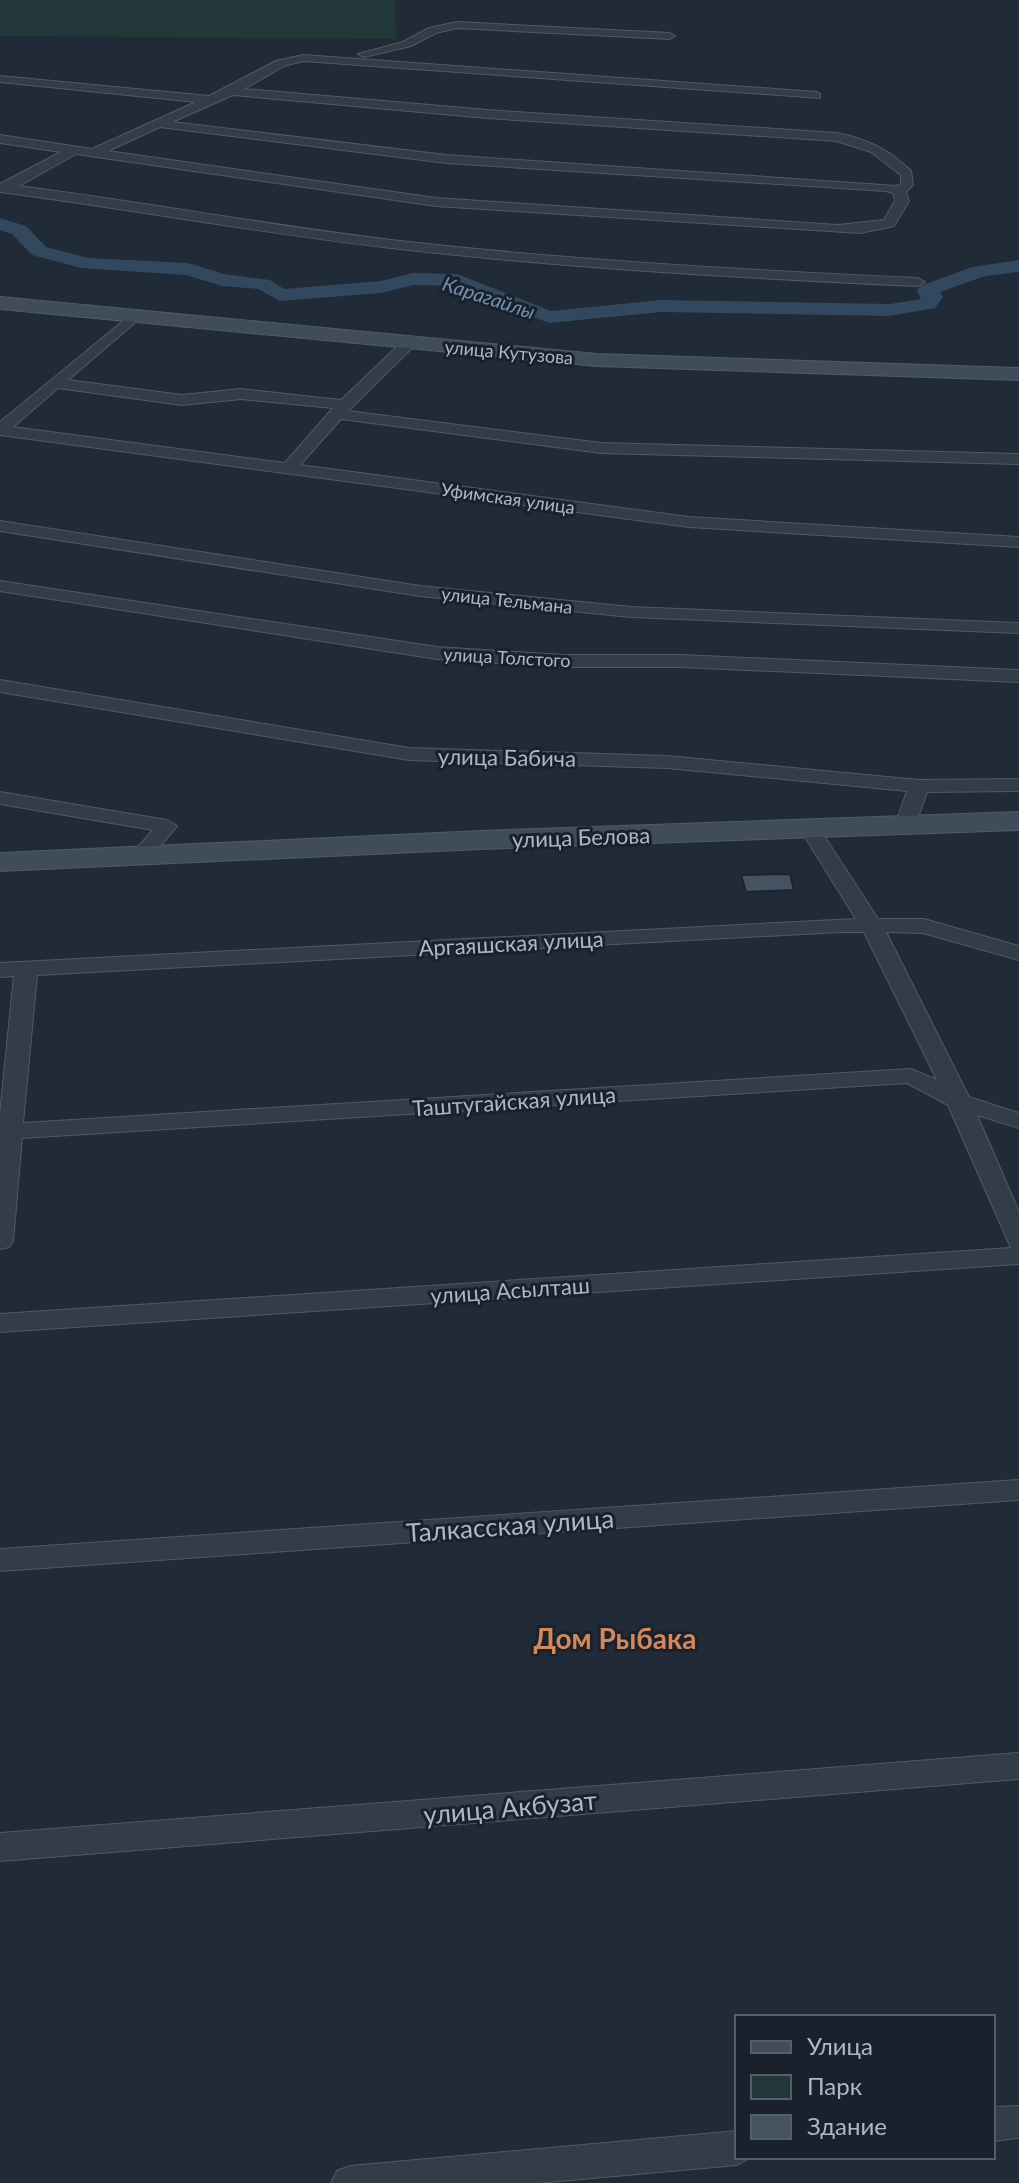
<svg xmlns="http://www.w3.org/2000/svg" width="1019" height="2183" font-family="Lato,sans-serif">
  <rect width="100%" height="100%" fill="#202b37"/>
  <!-- green -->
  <polygon fill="#213738" points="0,0 395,0 396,39 0,36"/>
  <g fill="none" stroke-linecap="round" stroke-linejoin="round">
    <!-- river -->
    <polygon fill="#32485f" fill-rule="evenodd" points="0,218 26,226 46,247 88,258 188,263 224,274 270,280 284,289 381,281 413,273 457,274 551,311 661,300 890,304 921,299 917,290 920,286 972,267 1019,260 1019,272 985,276 940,292 943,297 935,308 890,316 661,312 549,323 454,286 413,285 381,293 280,301 258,289 222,286 186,275 81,268 32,255 12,234 0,230"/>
  </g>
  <!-- building -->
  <polygon fill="#455261" stroke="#1b242e" stroke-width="2" points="790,874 794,890 746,892 741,875"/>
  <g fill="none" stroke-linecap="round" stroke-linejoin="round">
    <defs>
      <g id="minor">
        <polygon points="457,22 670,33 675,36 670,39 457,28 436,33 411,46 364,57 358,54 403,42 429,28"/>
        <path d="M303 55 816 92 820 94V98L303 61 284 66 244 89 487 110 837 133C867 139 890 150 911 171L913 185 906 192 909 201 894 226 860 233 436 206 76 154 19 186C143 202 267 225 391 240 566 260 742 270 918 278L925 282 918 286C742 278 566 268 391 248 260 233 130 209 0 192V184L61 152 0 143V135L92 149 196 102 0 82V76L209 96 276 61ZM233 95 487 118 837 141 871 152 901 175V184L897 186 446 155 172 122ZM160 127 446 163 886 191 893 193 895 201 884 220 838 225 436 198 108 151Z"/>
        <path d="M133 313 138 314V320L68 380 182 395 241 389 341 400 404 340H414V346L348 411 601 443 1019 454V464L601 453 341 419 300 465 689 517 1019 537V547L689 527 0 435V422ZM58 388 182 405 241 399 333 408 285 463 13 427Z"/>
        <polygon points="0,521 420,586 631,607 1019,623 1019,633 631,617 420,596 0,531"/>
        <polygon points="0,581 437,647 563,655 681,655 1019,670 1019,682 681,667 563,667 437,659 0,591"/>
        <polygon points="0,680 409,748 667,756 919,780 1019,779 1019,791 927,792 915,826 905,832 895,826 907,791 667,768 409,760 0,692"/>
        <polygon points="0,792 167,820 177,826 149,859 142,861 131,855 153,830 0,804"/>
        <path d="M810 823 817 825 878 919H924L1019 946V960L923 933 886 932 969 1097 1019 1113V1128L977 1115 1019 1212V1264L0 1332V1314L1011 1248 948 1105 907 1083 22 1138 13 1241 9 1247 0 1249V1114L14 976 0 977V963L856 919 800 829ZM840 932H864L937 1080 911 1069 23 1123 37 975Z"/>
        <polygon points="1019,1480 1019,1500 0,1571 0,1549"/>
        <polygon points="1019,1753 1019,1779 0,1861 0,1833"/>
        <polygon points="1019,2106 1019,2138 993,2141 993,2107"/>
        <polygon points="737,2131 737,2157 751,2157 737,2165 538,2183 331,2183 337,2171 350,2166"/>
      </g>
      <g id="secondary">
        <polygon points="0,297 597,354 1019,368 1019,380 597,366 0,309"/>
        <polygon points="1019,812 1019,830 481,849 0,871 0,853 481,831"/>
      </g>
    </defs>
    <!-- minor casing -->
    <use href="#minor" stroke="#505a66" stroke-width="2"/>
    <!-- secondary casing -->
    <use href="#secondary" stroke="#505a66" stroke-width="2"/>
    <!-- minor -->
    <use href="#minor" fill="#333d48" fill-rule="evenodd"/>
    <!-- secondary -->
    <use href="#secondary" fill="#414c5b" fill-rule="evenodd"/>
  </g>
  <g text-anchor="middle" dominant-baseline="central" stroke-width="6" stroke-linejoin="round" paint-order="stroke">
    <!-- far-street labels -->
    <g font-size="18" fill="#adb7c5" stroke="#19222c">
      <text transform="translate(509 352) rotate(5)">улица Кутузова</text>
      <text transform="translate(508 498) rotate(8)">Уфимская улица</text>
      <text transform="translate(507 600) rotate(6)">улица Тельмана</text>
      <text transform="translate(507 657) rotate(3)">улица Толстого</text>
    </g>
    <!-- far-water labels -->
    <g font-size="20" font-style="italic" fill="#7490ad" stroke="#19222c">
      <text transform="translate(489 297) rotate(18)">Карагайлы</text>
    </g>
    <!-- street labels -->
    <g font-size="22" fill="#adb7c5" stroke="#19222c">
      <text transform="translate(507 757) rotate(1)">улица Бабича</text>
      <text transform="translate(581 837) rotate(-2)">улица Белова</text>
      <text transform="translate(511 943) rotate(-3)">Аргаяшская улица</text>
      <text transform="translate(514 1101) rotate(-4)">Таштугайская улица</text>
      <text transform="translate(510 1290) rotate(-4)">улица Асылташ</text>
    </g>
    <!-- near-street labels -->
    <g font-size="26" fill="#adb7c5" stroke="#19222c">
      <text transform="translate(510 1525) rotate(-4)">Талкасская улица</text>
      <text transform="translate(510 1807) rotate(-5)">улица Акбузат</text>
    </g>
    <!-- near-neighbourhood labels -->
    <g font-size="28" font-weight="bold" fill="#d48859" stroke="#19222c">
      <text x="615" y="1638">Дом Рыбака</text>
    </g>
  </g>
  <!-- legend -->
  <rect x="735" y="2015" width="260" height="144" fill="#19222c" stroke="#545e69" stroke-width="2"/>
  <rect x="751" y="2041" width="40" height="12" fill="#414c5b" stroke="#545e69" stroke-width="2"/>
  <text x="807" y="2055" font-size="24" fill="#adb7c5">Улица</text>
  <rect x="751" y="2075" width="40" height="24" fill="#213738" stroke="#545e69" stroke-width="2"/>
  <text x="807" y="2095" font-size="24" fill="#adb7c5">Парк</text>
  <rect x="751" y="2115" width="40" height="24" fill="#455261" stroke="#545e69" stroke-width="2"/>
  <text x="807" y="2135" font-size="24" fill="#adb7c5">Здание</text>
</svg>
